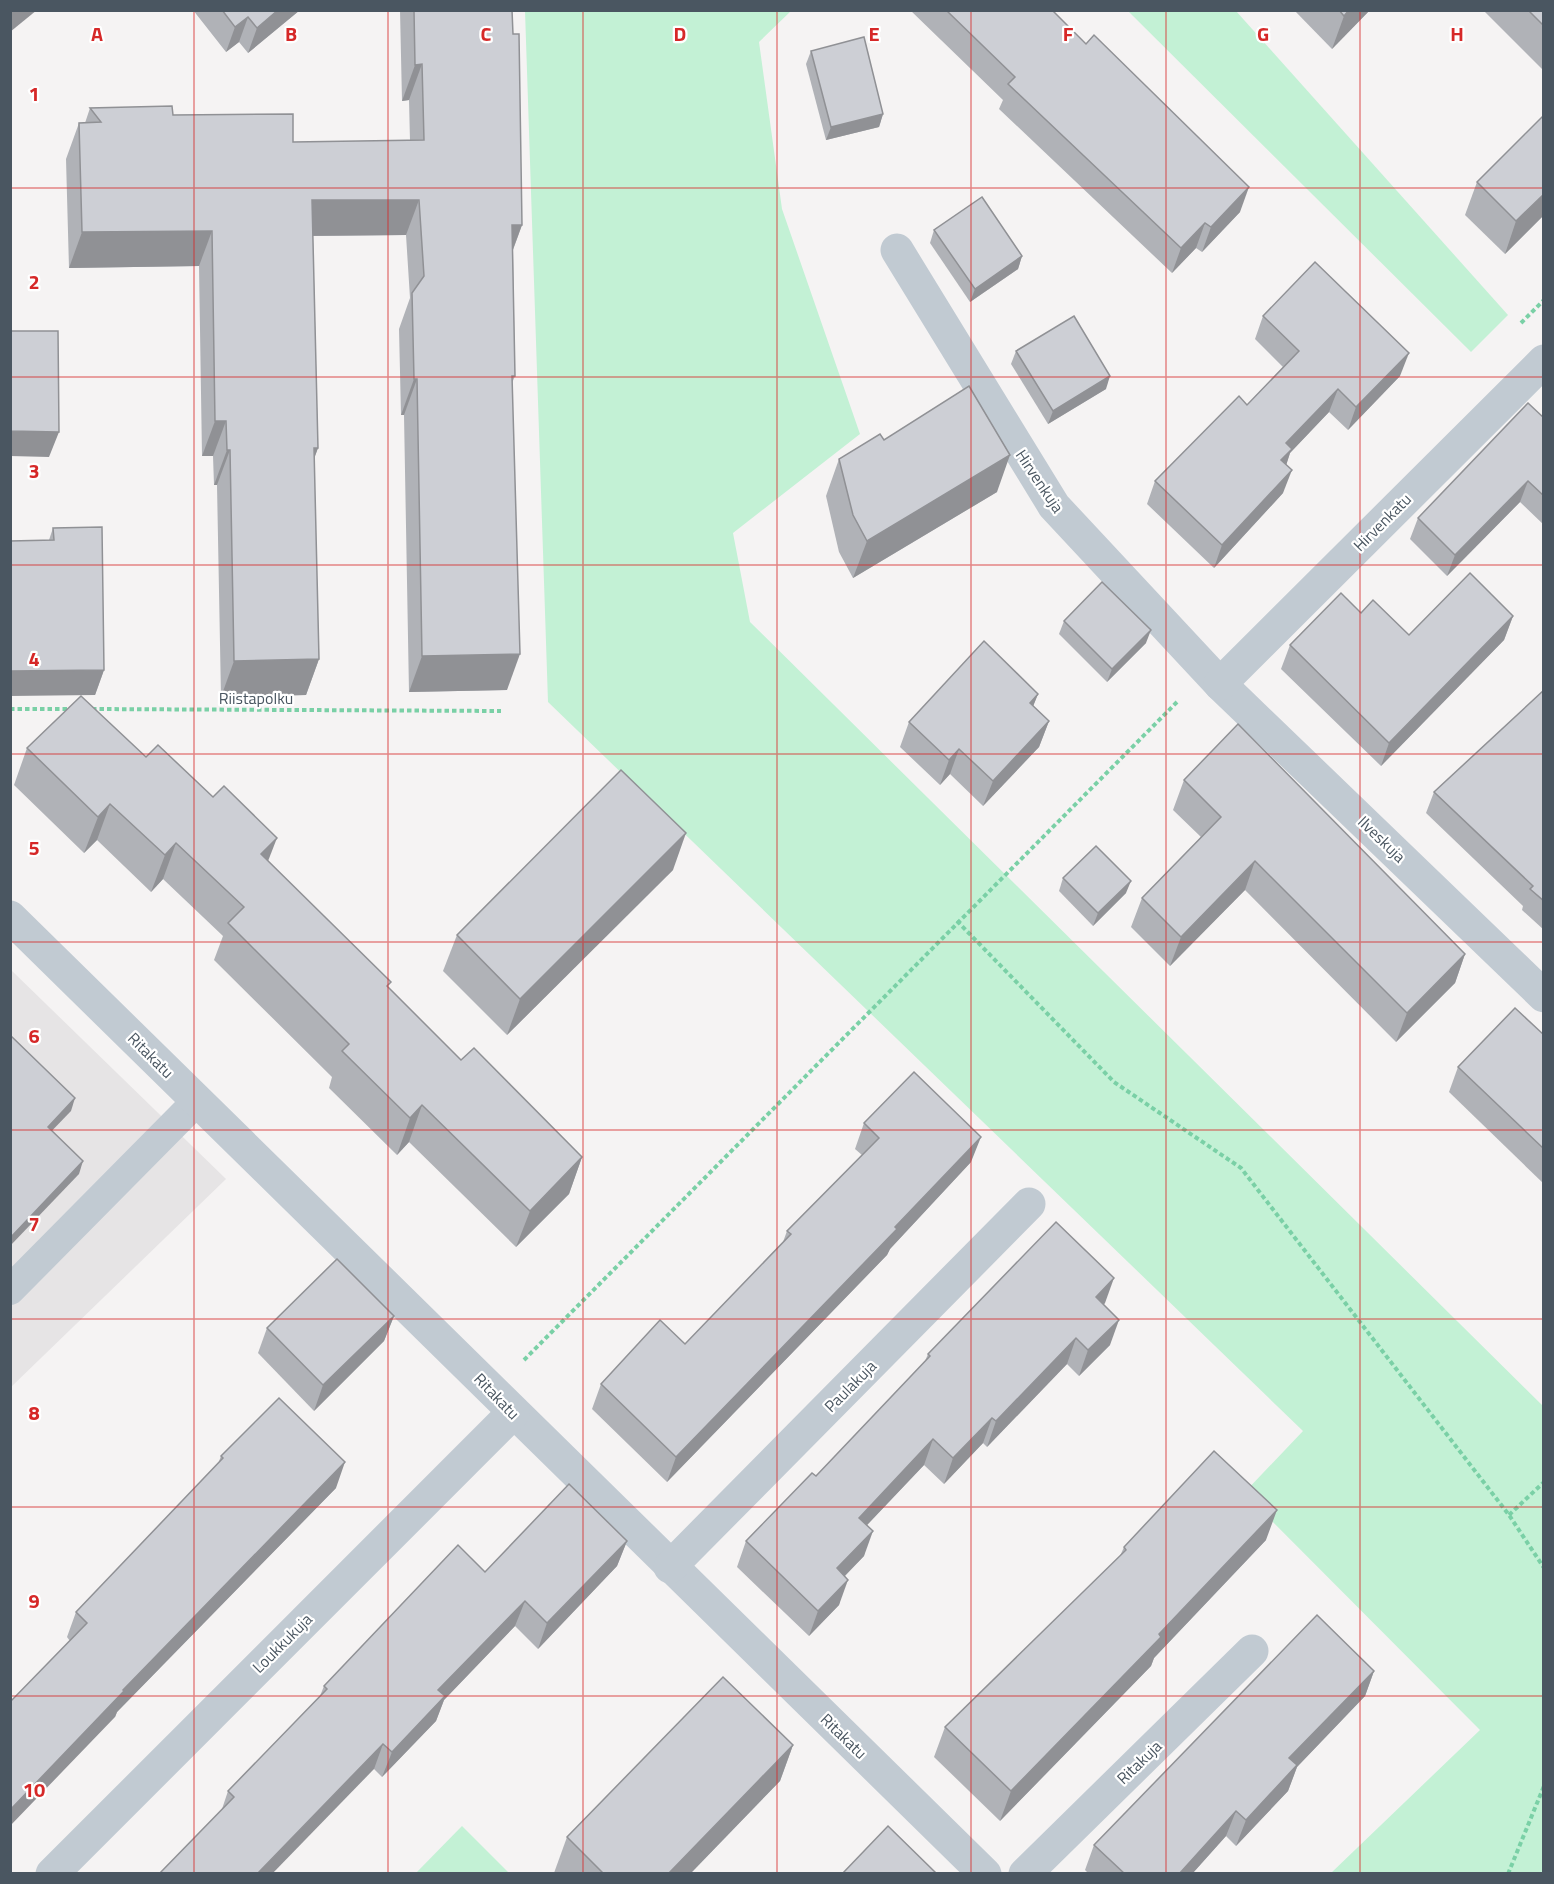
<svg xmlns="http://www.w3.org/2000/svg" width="1554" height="1884" font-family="'Titillium Web',sans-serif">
  <rect width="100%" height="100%" fill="#f5f3f3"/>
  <!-- education -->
  <polygon fill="#e6e4e5" points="11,970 226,1179 11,1387"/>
  <!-- green -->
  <g fill="#c3f1d5">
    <polygon points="525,11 791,11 759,42 782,209 860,434 733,533 750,622 1543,1406 1543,1873 1331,1873 1480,1730 1244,1493 1303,1431 548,702"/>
    <polygon points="1128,11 1236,11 1508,315 1471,352"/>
    <polygon points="462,1826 509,1873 416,1873"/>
  </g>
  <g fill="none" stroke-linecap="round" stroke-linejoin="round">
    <!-- path -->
    <g stroke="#7ad0a6" stroke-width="4" stroke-dasharray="4.5 3" stroke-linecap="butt">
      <polyline points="1521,323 1544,300"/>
      <polyline points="10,709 70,709"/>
      <polyline points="92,709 501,711"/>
      <polyline points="957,921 1114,1082 1241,1168 1509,1515 1544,1568"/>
      <polyline points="524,1360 1178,701"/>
      <polyline points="1509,1515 1544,1482"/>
      <polyline points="1508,1874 1544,1786"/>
    </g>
    <!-- service -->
    <polyline stroke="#c1cad2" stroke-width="30" points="10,1290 197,1101"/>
    <!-- minor -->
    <g stroke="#c1cad2" stroke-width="33">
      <polyline points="897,250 1054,506 1220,684 1544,996"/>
      <polyline points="1220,684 1544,361"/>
      <polyline points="10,917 985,1874"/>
      <polyline points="670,1567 1029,1204"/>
      <polyline points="52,1874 513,1413"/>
      <polyline points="1025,1874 1252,1651"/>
    </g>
  </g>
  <!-- wall -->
  <g fill="#b0b2b7">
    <polygon points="193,10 300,10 248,53 239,42 226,52"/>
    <polygon points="400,10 512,10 522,225 513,250 515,376 512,383 507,690 409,692 404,415 401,415 399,329 410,298 406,235 313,236 318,448 314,458 319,659 306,695 221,697 217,485 214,485 213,456 202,456 199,266 69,268 66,159 79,123 85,123 90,108 173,115 293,142 410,141 409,100 402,101"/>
    <polygon points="910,10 1052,10 1240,212 1202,252 1196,248 1172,273 999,109 1003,100"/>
    <polygon points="1294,10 1370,10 1332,49"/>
    <polygon points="1483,10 1544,10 1544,71"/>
    <polygon points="811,51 883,114 879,127 826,140 806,64"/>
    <polygon points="1544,115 1544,215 1505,254 1465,215 1477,182"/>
    <polygon points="934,230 1022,256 1018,269 970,302 930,243"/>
    <polygon points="1263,316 1400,376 1348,430 1329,412 1290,453 1286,465 1283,493 1214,568 1147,504 1155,481 1247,405 1283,367 1255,339"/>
    <polygon points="1016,351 1106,389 1048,424 1011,364"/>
    <polygon points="1544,418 1544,525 1520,502 1447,576 1410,539 1418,518"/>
    <polygon points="884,440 997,492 853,578 839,552 826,496 839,459"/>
    <polygon points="53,528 104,670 95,695 49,540"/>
    <polygon points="1361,613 1409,635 1513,616 1504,640 1381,766 1281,669 1290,645"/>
    <polygon points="1064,621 1146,643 1107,682 1059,634"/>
    <polygon points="1544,690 1544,930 1522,910 1523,906 1426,813 1434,792"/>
    <polygon points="1038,694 1033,706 1049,721 1039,747 983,806 950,774 940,785 900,747 909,722"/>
    <polygon points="27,748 146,757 268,861 389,988 461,1060 582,1157 569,1194 516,1247 409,1142 397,1155 329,1088 332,1077 214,960 223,936 163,879 151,892 97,840 84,853 14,785"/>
    <polygon points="1184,780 1465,954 1455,983 1396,1042 1245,890 1170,966 1131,927 1142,898 1201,837 1173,810"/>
    <polygon points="673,870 507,1035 443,971 457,935"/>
    <polygon points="1063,878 1126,893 1093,926 1059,891"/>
    <polygon points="1544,1035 1544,1184 1449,1092 1458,1067"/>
    <polygon points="864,1123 971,1162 890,1249 887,1255 667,1482 592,1409 601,1384 685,1344 783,1242 787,1231 862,1155 855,1149"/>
    <polygon points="1105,1303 1104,1304 1110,1345 1079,1376 1067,1364 987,1447 983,1443 944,1484 924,1465 867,1525 864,1556 845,1576 839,1605 809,1636 737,1567 746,1541 816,1476 925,1361 928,1354"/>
    <polygon points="394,1316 384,1341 314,1411 258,1353 267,1328"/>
    <polygon points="221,1456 336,1488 117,1712 115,1717 70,1641 67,1637 76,1612 218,1464"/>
    <polygon points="1266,1540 1154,1658 1151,1666 1000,1821 934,1757 945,1727 1120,1556 1124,1547"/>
    <polygon points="627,1541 617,1566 538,1649 515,1626 444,1700 436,1721 382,1777 374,1769 222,1809 228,1791 320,1696 324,1686 485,1572"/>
    <polygon points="1374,1671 1365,1696 1297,1767 1288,1791 1236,1846 1226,1836 1192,1874 1089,1874 1085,1870 1094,1845"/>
    <polygon points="793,1745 780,1781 690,1874 554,1873 567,1837"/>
  </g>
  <!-- shaded-wall -->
  <g fill="#909195">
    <polygon points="10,10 37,10 10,32"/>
    <polygon points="278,10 300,10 248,53 257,28"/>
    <polygon points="1349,10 1370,10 1332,49 1344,16"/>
    <polygon points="248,17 239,42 226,52 235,27"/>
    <polygon points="422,64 409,100 402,101 415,65"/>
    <polygon points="883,114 879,127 826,140 831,127"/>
    <polygon points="1249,187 1240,212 1202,252 1211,227"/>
    <polygon points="1544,194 1544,215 1505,254 1516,221"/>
    <polygon points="312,200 419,200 406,235 299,236"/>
    <polygon points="1205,223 1196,248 1172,273 1181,248"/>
    <polygon points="512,225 522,225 509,260"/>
    <polygon points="212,231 199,266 69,268 82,232"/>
    <polygon points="1022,256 1018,269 970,302 975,289"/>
    <polygon points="1409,353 1400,376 1348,430 1356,407"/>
    <polygon points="1110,376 1106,389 1048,424 1053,411"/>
    <polygon points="414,379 417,379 404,415 401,415"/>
    <polygon points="1338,389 1329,412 1290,453 1284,472 1272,483 1286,443"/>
    <polygon points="215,421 226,421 213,456 202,456"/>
    <polygon points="10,431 59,432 49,457 10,456"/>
    <polygon points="314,448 318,448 305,484"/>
    <polygon points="227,450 230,450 217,485 214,485"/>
    <polygon points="1010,455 997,492 853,578 867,541"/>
    <polygon points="1292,470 1283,493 1214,568 1222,545"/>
    <polygon points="1528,481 1520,502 1447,576 1455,555"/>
    <polygon points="1513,616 1504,640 1381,766 1389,743"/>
    <polygon points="1151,630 1146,643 1107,682 1112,669"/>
    <polygon points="520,654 507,690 409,692 422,656"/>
    <polygon points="319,659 306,695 221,697 234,661"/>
    <polygon points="104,670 95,695 10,696 10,671"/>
    <polygon points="1038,694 1028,719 1030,703"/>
    <polygon points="1049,721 1039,747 983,806 993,781"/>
    <polygon points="959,749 950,774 940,785 949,760"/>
    <polygon points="110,804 97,840 84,853 98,817"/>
    <polygon points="686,833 673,870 507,1035 520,999"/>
    <polygon points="277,838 263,874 261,854"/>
    <polygon points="176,843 163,879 151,892 165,855"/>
    <polygon points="1255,861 1245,890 1170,966 1181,937"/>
    <polygon points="1131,881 1126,893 1093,926 1098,913"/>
    <polygon points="1465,954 1455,983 1396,1042 1407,1013"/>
    <polygon points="75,1098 71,1111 43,1140 48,1127"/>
    <polygon points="422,1105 409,1142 397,1155 410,1118"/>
    <polygon points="981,1137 971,1162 890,1249 887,1255 667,1482 676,1457"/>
    <polygon points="582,1157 569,1194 516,1247 530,1211"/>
    <polygon points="83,1161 79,1174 10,1246 10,1238"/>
    <polygon points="1114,1278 1105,1303 1087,1323 1096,1297"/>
    <polygon points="394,1316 384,1341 314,1411 323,1385"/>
    <polygon points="1119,1320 1110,1345 1079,1376 1088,1350"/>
    <polygon points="1076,1338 1067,1364 987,1447 996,1421"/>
    <polygon points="992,1418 983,1443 944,1484 953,1458"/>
    <polygon points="933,1439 924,1465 850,1543 859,1518"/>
    <polygon points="345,1462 336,1488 117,1712 115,1717 10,1826 10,1810 123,1690"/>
    <polygon points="1277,1510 1266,1540 1154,1658 1151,1666 1000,1821 1011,1791 1159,1634"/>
    <polygon points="873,1531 864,1556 828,1593 837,1568"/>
    <polygon points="627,1541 617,1566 538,1649 547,1623"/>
    <polygon points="848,1580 839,1605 809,1636 818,1611"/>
    <polygon points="525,1601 515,1626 444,1700 436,1721 382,1777 392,1752 438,1690"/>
    <polygon points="1374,1671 1365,1696 1297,1767 1288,1791 1236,1846 1246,1820 1289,1758"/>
    <polygon points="383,1744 374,1769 272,1874 257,1874"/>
    <polygon points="793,1745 780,1781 690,1874 668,1874"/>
    <polygon points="1236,1811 1226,1836 1192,1874 1179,1874"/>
  </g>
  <!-- building -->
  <g fill="#cdcfd5" stroke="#909195" stroke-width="1.5">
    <polygon points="222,10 278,10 257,28 248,17 235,27"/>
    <polygon points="414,10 512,10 513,34 519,34 522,225 512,225 515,376 512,376 520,654 422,656 417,379 414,379 412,293 424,276 419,200 312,200 318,448 314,448 319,659 234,661 230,450 227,450 226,421 215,421 212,231 82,232 79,123 101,122 90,108 172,106 173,115 293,114 293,142 424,140 422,64 415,65"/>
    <polygon points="946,10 1052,10 1086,44 1094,35 1249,187 1211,227 1205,223 1181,248 1008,84 1015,77"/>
    <polygon points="1339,10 1349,10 1344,16"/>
    <polygon points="1528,10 1544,10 1544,26"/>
    <polygon points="864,37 883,114 831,127 811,51"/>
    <polygon points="1544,115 1544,194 1516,221 1477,182"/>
    <polygon points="982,197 1022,256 975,289 934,230"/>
    <polygon points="1315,262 1409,353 1356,407 1338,389 1286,443 1292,449 1281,460 1292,470 1222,545 1155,481 1239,396 1247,405 1299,351 1263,316"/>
    <polygon points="1074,316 1110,376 1053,411 1016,351"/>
    <polygon points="10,331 58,331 59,432 10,431"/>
    <polygon points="969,386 1010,455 867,541 853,515 839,459 880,434 884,440"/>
    <polygon points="1528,403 1544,418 1544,496 1528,481 1455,555 1418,518"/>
    <polygon points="102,527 104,670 10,671 10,541 54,540 53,528"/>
    <polygon points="1470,573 1513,616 1389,743 1290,645 1341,593 1361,613 1373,600 1409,635"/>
    <polygon points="1102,582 1151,630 1112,669 1064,621"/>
    <polygon points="984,641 1038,694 1030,703 1049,721 993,781 959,749 949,760 909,722"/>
    <polygon points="1544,690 1544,901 1530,889 1533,886 1434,792"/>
    <polygon points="81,696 146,757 158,745 213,797 224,786 277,838 261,854 391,982 387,986 461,1060 474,1048 582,1157 530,1211 422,1105 410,1118 342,1051 349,1044 228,923 244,907 176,843 165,855 110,804 98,817 27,748"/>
    <polygon points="1238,724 1465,954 1407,1013 1255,861 1181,937 1142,898 1221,817 1184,780"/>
    <polygon points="621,770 686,833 520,999 457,935"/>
    <polygon points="1096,846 1131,881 1098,913 1063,878"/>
    <polygon points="1515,1008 1544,1035 1544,1149 1458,1067"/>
    <polygon points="10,1035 75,1098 48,1127 83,1161 10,1238"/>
    <polygon points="914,1072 981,1137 895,1227 897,1229 676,1457 601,1384 660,1320 685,1344 791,1234 787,1231 879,1138 864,1123"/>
    <polygon points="1056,1222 1114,1278 1096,1297 1119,1320 1088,1350 1076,1338 996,1421 992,1418 953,1458 933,1439 859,1518 873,1531 837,1568 848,1580 818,1611 746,1541 812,1473 816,1476 930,1356 928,1354"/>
    <polygon points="337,1259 394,1316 323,1385 267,1328"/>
    <polygon points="279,1398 345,1462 123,1690 124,1691 10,1810 10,1702 87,1623 76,1612 223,1458 221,1456"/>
    <polygon points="1214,1451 1277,1510 1159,1634 1161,1637 1011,1791 945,1727 1126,1550 1124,1547"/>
    <polygon points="569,1484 627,1541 547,1623 525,1601 438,1690 445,1696 392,1752 383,1744 257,1874 159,1874 234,1797 228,1791 327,1689 324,1686 458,1545 485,1572"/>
    <polygon points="1317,1615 1374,1671 1289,1758 1297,1765 1246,1820 1236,1811 1179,1874 1125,1874 1094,1845"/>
    <polygon points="723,1677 793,1745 668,1874 604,1874 567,1837"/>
    <polygon points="888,1826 937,1874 842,1874"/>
  </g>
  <!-- grid -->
  <path fill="none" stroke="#d62828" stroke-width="1.5" stroke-opacity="0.55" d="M194 10V1874M388 10V1874M583 10V1874M777 10V1874M971 10V1874M1166 10V1874M1360 10V1874M10 188H1544M10 377H1544M10 565H1544M10 754H1544M10 942H1544M10 1130H1544M10 1319H1544M10 1507H1544M10 1696H1544"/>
  <g text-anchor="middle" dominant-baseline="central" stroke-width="4.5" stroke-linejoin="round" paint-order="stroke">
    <!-- street labels -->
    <g font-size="16" fill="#4a5661" stroke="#fff">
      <text transform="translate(1040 481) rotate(56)">Hirvenkuja</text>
      <text transform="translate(1382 522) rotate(-45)">Hirvenkatu</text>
      <text x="256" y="698">Riistapolku</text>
      <text transform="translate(1382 839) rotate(44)">Ilveskuja</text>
      <text transform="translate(151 1055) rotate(45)">Ritakatu</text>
      <text transform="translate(850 1386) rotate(-45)">Paulakuja</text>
      <text transform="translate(497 1396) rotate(46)">Ritakatu</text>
      <text transform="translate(282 1643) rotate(-45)">Loukkukuja</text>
      <text transform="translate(844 1736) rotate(44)">Ritakatu</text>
      <text transform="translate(1139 1762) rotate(-44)">Ritakuja</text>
    </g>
  </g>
  <g font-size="20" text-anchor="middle" font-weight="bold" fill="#d62828" stroke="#fff" stroke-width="4.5" stroke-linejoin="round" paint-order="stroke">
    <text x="97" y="41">A</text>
    <text x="291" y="41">B</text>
    <text x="486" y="41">C</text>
    <text x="680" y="41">D</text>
    <text x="874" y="41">E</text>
    <text x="1068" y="41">F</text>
    <text x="1263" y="41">G</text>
    <text x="1457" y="41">H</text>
    <text x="34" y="101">1</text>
    <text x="34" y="289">2</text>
    <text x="34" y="478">3</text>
    <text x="34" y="666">4</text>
    <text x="34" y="855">5</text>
    <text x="34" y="1043">6</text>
    <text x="34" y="1231">7</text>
    <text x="34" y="1420">8</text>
    <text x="34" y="1608">9</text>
    <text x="34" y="1797">10</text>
  </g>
  <!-- border -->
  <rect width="1554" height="1884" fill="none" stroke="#4a5661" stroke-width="24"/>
</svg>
